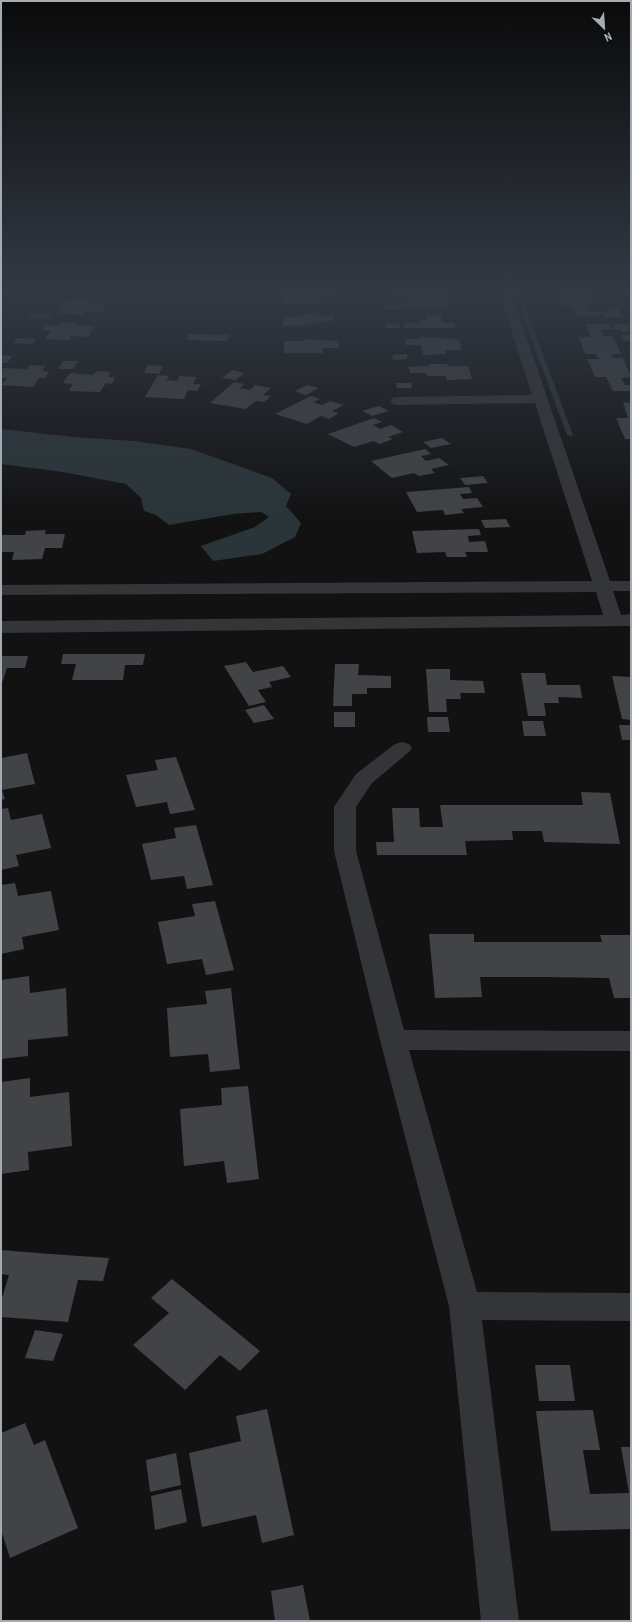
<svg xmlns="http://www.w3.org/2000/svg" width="632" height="1622" font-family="'Roboto Condensed',sans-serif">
  <rect width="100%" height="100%" fill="#121213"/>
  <!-- water -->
  <polygon fill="#2a3539" points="1,429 74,437 134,441 191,449 272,478 291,494 286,506 301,523 295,537 262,554 213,561 201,546 255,527 269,517 261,512 233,514 169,525 156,515 144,511 141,498 126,484 63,472 1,464"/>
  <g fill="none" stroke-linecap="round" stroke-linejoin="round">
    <!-- stream -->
    <polygon fill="#2a3539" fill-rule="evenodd" points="514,292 520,292 573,435 572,436 567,435"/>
  </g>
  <!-- building -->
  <g fill="#414346">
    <polygon points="283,292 335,292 335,297 321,297 321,304 283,304"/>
    <polygon points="395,292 446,292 449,306 403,306 403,301 414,301 414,297 396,297"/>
    <polygon points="557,292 589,292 595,306 586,306 588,312 608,312 607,309 619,309 623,317 605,317 604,314 599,314 600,316 577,317 572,305 562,305"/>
    <polygon points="74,299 89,299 87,301 108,302 102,312 85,311 83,315 60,314 66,306 58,306 61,301 73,301"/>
    <polygon points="385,305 397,305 398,309 386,309"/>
    <polygon points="33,313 51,314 48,319 29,318"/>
    <polygon points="303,314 334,316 334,321 322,321 322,323 305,324 305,326 283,326 283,317 303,317"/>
    <polygon points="426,315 441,315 442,323 455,323 455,328 404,328 404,323 421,323 421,320 427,320"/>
    <polygon points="60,323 75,323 74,325 95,326 88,337 71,336 69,340 45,339 51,331 42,330 46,325 58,325"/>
    <polygon points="400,323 400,328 386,328 386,324"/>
    <polygon points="586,324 609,324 610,327 614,327 613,324 631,324 631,332 622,332 621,329 601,329 603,336 613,336 621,354 611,354 613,358 623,358 631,377 621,378 625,385 631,385 631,391 613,391 606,377 595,377 587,359 599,359 596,354 585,354 579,337 590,337"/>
    <polygon points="189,334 229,335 227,341 187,340"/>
    <polygon points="622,335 631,335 631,341 624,341"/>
    <polygon points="419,337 459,339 462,350 445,350 446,354 423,355 421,345 406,345 405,339 420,339"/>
    <polygon points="17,338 36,339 32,344 13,343"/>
    <polygon points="304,339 339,341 339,348 323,348 323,353 284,353 284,341 305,341"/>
    <polygon points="407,354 407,359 393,360 392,355"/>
    <polygon points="1,355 13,356 7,363 1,363"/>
    <polygon points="63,361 78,361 73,369 58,369"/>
    <polygon points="429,364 447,364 448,366 468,366 472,379 447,380 446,376 427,376 426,373 410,373 408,367 430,366"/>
    <polygon points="30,365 46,366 42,371 49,372 45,378 39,378 33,387 1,385 7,378 1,378 1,371 4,368 27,369"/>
    <polygon points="148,365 163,366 159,374 144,373"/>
    <polygon points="232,370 245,373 235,380 222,378"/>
    <polygon points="96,371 111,372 108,377 115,377 112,384 106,383 100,392 69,391 73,384 63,383 70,373 93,375"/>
    <polygon points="158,375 169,376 166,380 177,381 179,376 197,377 193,384 201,384 197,391 188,390 184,399 145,397"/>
    <polygon points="234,382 245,384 240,388 250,390 255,385 271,388 263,395 271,396 264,402 256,401 246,409 210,403"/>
    <polygon points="396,383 411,383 412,388 397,388"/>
    <polygon points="307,385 319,388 306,395 295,391"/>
    <polygon points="311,396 320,399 313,402 322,405 330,401 344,405 332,411 339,413 329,419 321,416 307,424 275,414"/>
    <polygon points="623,402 631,403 631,439 625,439 616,418 628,418"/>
    <polygon points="379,406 389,411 372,416 362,411"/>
    <polygon points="374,418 382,422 373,425 380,429 391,425 403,432 388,437 393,439 380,444 373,441 354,447 328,434"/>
    <polygon points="442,438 451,444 431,448 423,442"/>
    <polygon points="425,449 431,454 421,456 426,461 439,458 449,465 431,469 435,473 419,476 414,473 392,478 371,461"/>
    <polygon points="483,476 488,483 465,485 460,478"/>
    <polygon points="469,487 472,493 460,494 463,499 477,498 483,507 461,509 464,513 445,515 443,510 417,512 406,492"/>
    <polygon points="506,519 510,527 485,528 481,520"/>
    <polygon points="479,529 481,535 468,536 469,542 485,541 488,552 465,552 467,557 447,557 445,552 417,553 412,531"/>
    <polygon points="46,530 45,534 65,534 62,548 45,548 42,559 12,560 14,552 1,552 1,535 25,535 26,531"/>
    <polygon points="63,654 145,654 143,665 125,665 123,680 72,680 76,664 61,664"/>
    <polygon points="1,656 28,656 25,668 7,668 2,683 1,683"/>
    <polygon points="246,662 253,672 283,666 291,677 269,682 272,687 258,690 266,702 249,706 224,666"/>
    <polygon points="335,664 359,664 358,675 391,676 391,688 367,688 367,694 352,694 352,706 333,706"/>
    <polygon points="426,669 450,669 450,680 483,681 485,693 460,693 461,699 446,699 447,712 429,712"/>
    <polygon points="521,673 545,673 547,685 580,685 582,698 558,697 559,703 544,703 546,716 528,716"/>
    <polygon points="612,676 631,677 631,720 622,719"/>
    <polygon points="264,705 274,719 254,723 245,710"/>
    <rect x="334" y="712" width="21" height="15"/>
    <polygon points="427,717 448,717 450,732 428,732"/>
    <polygon points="522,721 543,721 546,736 524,736"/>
    <polygon points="619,725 631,725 631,740 622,740"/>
    <polygon points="27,753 35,784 2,790 5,799 1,800 1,758"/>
    <polygon points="176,757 195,810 170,814 167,802 136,807 126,775 158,770 155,760"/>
    <polygon points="581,792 610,793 620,844 544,842 542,831 512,831 513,840 465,841 467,855 377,855 376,842 394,842 392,808 419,808 420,827 443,827 440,805 583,805"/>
    <polygon points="8,808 11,820 42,814 51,848 16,855 19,866 1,870 1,809"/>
    <polygon points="196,825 213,885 187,889 184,876 151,880 142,844 176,838 174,828"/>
    <polygon points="15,883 18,896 51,891 59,930 22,937 24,949 1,954 1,885"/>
    <polygon points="215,901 234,970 206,975 202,959 167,964 158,922 195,916 192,904"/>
    <polygon points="429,934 474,934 474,942 602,942 600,935 631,935 631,998 614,998 609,978 545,977 480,977 482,997 435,998"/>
    <polygon points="29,976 30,993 66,988 68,1036 28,1040 28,1056 1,1059 1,980"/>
    <polygon points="231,988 240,1069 210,1072 208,1054 170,1057 167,1008 207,1004 205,991"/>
    <polygon points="30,1078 30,1097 69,1092 72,1146 28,1152 29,1170 1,1174 1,1082"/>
    <polygon points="248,1086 259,1179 227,1183 224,1161 184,1166 180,1109 222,1105 221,1088"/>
    <polygon points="1,1250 50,1254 109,1258 103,1281 78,1280 68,1322 1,1317 1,1301 9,1275 1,1274"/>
    <polygon points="172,1279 260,1351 240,1371 220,1355 185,1390 133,1345 169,1313 151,1298"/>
    <polygon points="35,1330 63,1334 53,1361 25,1358"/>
    <polygon points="535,1365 570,1365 575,1401 539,1401"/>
    <polygon points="267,1409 294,1535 262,1543 256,1515 202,1527 189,1453 241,1441 236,1416"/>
    <polygon points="593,1410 600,1450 583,1450 590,1494 629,1493 621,1447 631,1447 631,1529 551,1531 536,1411"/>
    <polygon points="25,1423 34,1445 45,1440 78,1528 10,1558 1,1530 1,1433"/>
    <polygon points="176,1453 181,1485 150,1492 146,1460"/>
    <polygon points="181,1489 187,1522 155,1530 151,1496"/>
    <polygon points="303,1585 310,1621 275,1621 271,1591"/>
  </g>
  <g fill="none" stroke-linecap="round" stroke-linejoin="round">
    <!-- street -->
    <g fill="#333538" fill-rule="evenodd">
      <polygon points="499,292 511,292 610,581 631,581 631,591 613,591 621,615 631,614 631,626 1,633 1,621 603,615 596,592 1,595 1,585 592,581 535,403 397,405 392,404 390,401 392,398 397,397 532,395"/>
      <polygon points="402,742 409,744 412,748 409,752 372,783 356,807 356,851 404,1030 631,1031 631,1051 409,1050 477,1292 631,1293 631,1321 482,1320 519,1621 481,1621 449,1306 380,1040 334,851 334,807 356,774 395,744"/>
    </g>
  </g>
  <!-- sky -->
  <linearGradient id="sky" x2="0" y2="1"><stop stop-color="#0a0a0a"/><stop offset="0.56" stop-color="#333944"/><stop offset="1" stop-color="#333944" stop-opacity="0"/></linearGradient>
  <rect width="632" height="519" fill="url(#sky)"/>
  <!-- border -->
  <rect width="632" height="1622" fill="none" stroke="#a3acb4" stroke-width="4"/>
  <!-- north arrow -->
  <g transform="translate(604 28) rotate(155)" stroke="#0d0d0e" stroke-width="3" paint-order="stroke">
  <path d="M0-3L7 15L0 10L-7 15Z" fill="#a3acb4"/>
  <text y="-6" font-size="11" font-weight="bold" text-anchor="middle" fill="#a3acb4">N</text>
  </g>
</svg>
